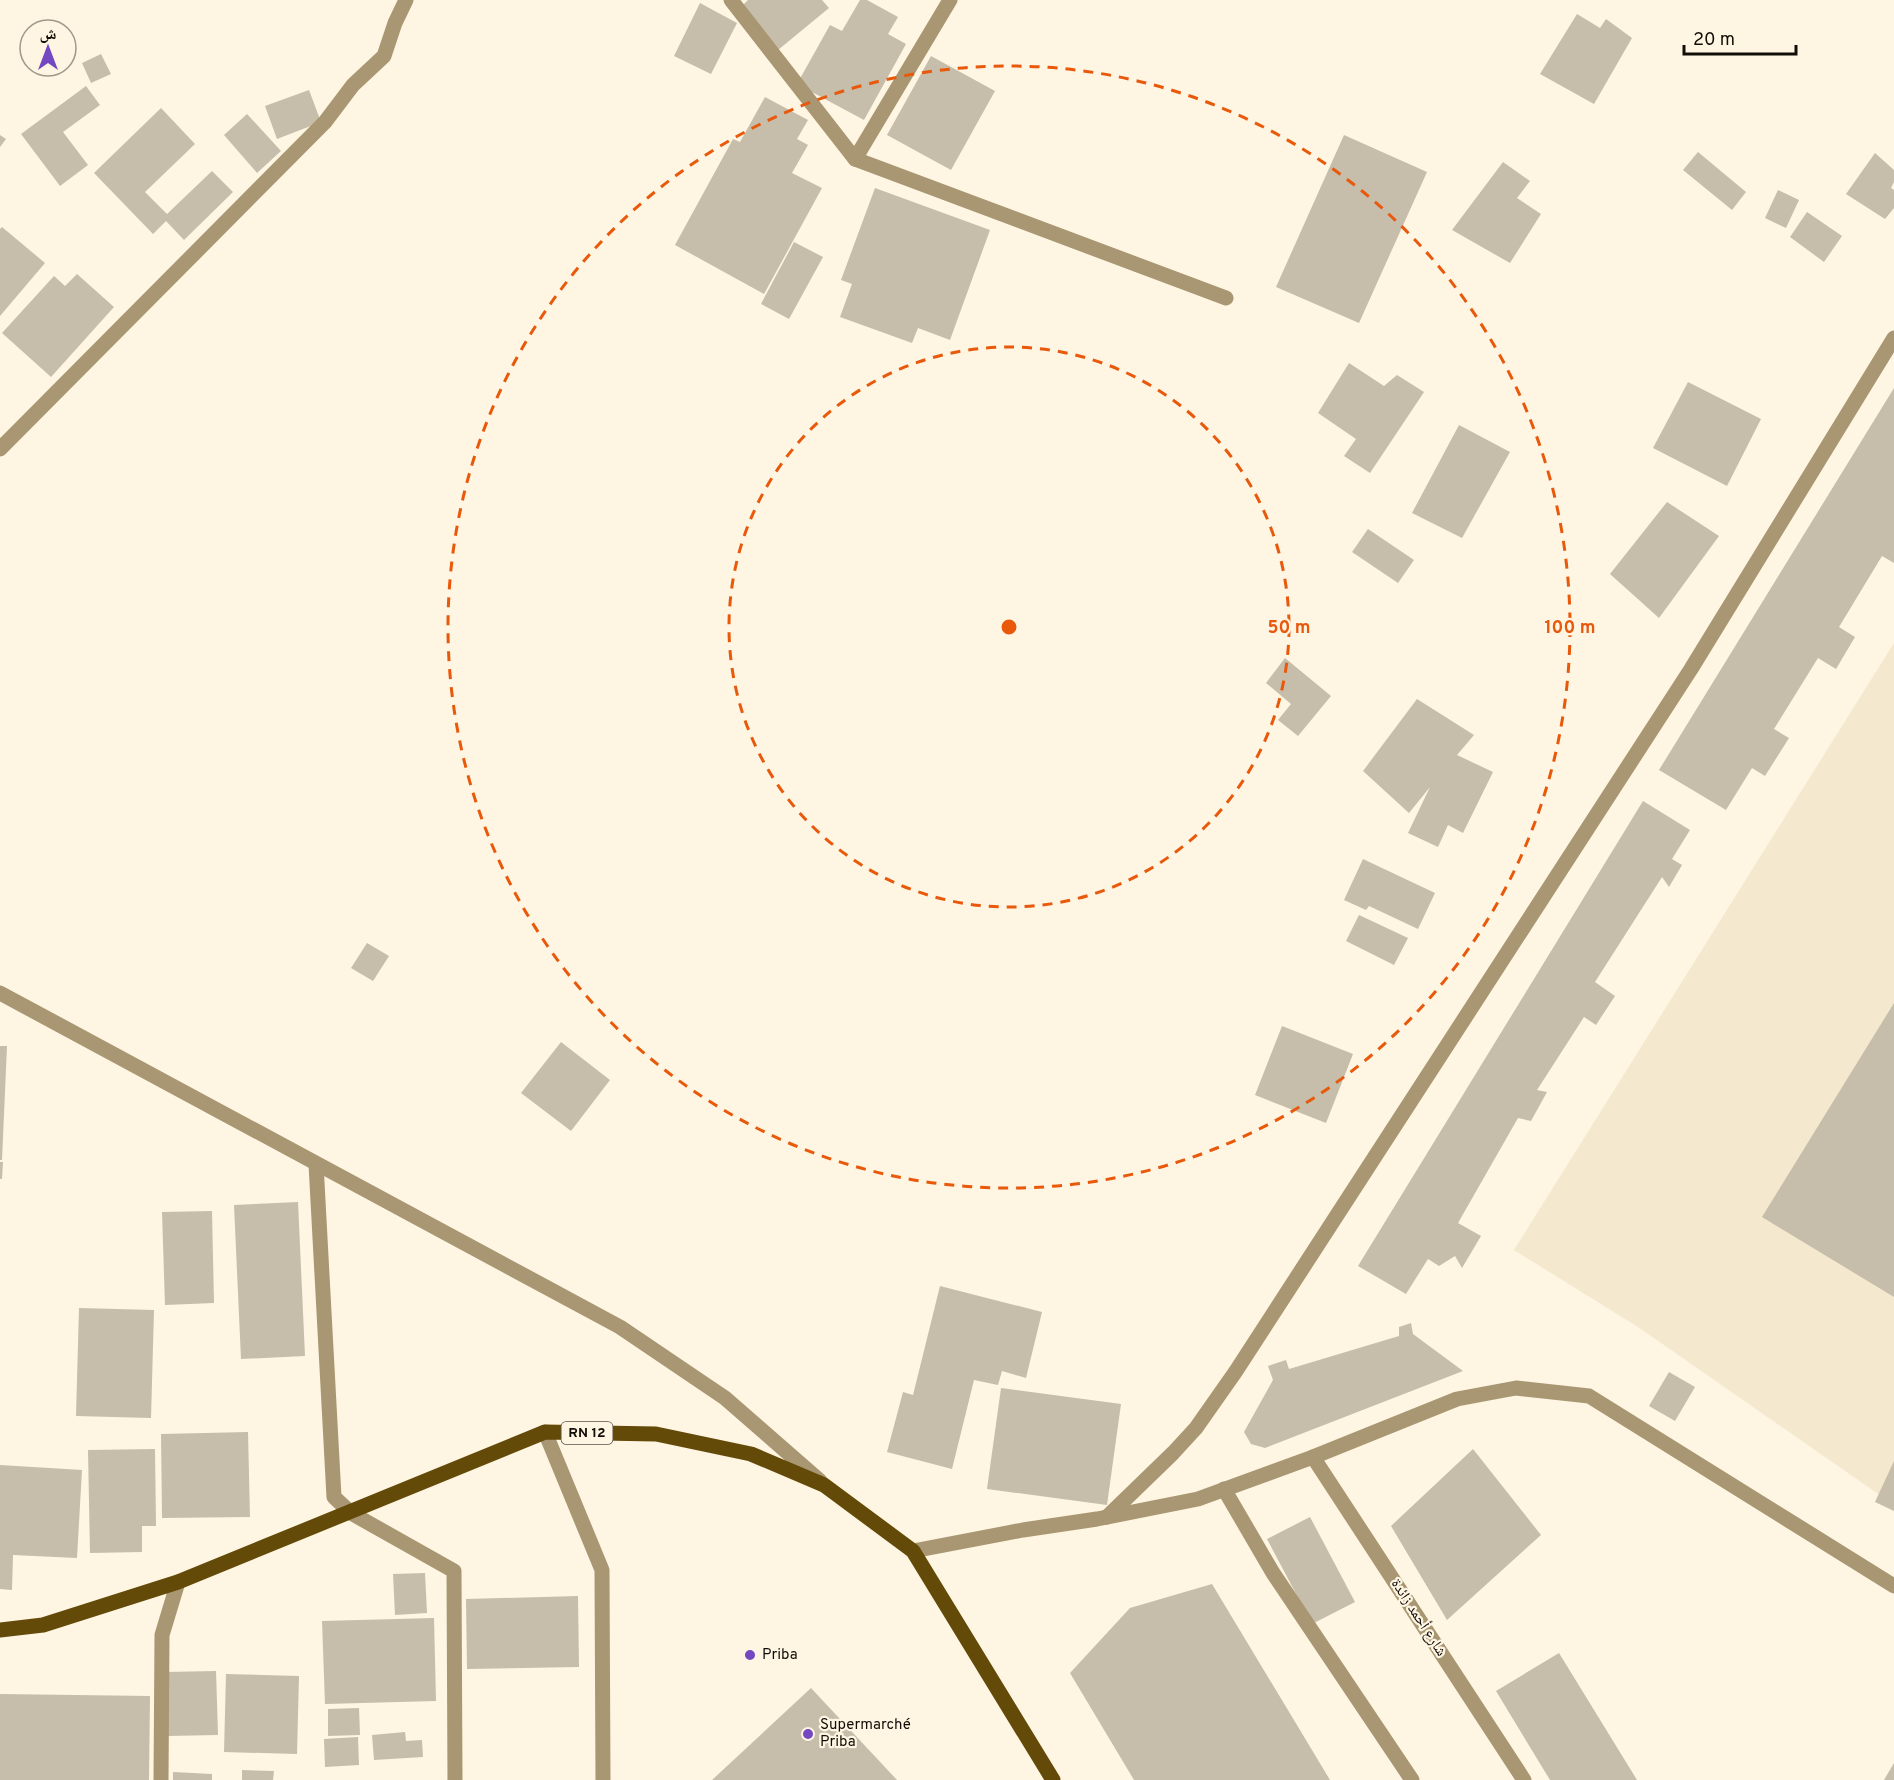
<svg xmlns="http://www.w3.org/2000/svg" width="1894" height="1780" font-family="Overpass,'Noto Naskh Arabic',sans-serif">
  <rect width="100%" height="100%" fill="#fef5e2"/>
  <!-- built -->
  <polygon fill="#f4e8ce" points="1894,643 1894,1505 1638,1327 1514,1250"/>
  <!-- building -->
  <g fill="#c6bdab">
    <polygon points="748,0 822,0 829,8 778,50 741,7"/>
    <polygon points="860,0 867,0 898,17 888,34 906,44 864,120 797,84 830,25 842,31"/>
    <polygon points="700,3 737,23 711,74 674,56"/>
    <polygon points="1577,14 1600,28 1606,19 1632,38 1594,104 1540,74"/>
    <polygon points="101,54 111,74 91,83 82,63"/>
    <polygon points="931,56 995,91 951,170 887,135"/>
    <polygon points="86,86 100,105 63,132 88,165 60,186 21,134"/>
    <polygon points="309,90 321,122 277,139 265,106"/>
    <polygon points="765,97 808,120 797,139 808,145 792,173 822,188 764,294 675,245 733,139 740,142"/>
    <polygon points="161,108 195,144 145,192 167,214 212,171 233,192 184,240 166,221 153,234 94,173"/>
    <polygon points="247,114 281,151 257,173 224,135"/>
    <polygon points="0,135 6,139 0,147"/>
    <polygon points="1344,135 1427,172 1359,323 1276,287"/>
    <polygon points="1698,152 1746,192 1732,210 1683,170"/>
    <polygon points="1875,153 1894,170 1894,182 1891,188 1894,190 1894,208 1885,219 1846,194"/>
    <polygon points="1503,162 1530,181 1517,198 1541,214 1510,263 1452,230"/>
    <polygon points="875,188 990,230 950,340 918,328 912,343 840,317 852,284 841,280"/>
    <polygon points="1778,190 1799,200 1786,228 1765,218"/>
    <polygon points="1807,212 1842,236 1824,262 1790,237"/>
    <polygon points="2,227 45,263 0,316 0,229"/>
    <polygon points="794,242 823,257 789,319 761,304"/>
    <polygon points="77,274 114,307 51,377 2,333 54,276 65,286"/>
    <polygon points="1349,363 1384,386 1397,375 1424,392 1370,473 1344,456 1356,439 1318,413"/>
    <polygon points="1688,382 1761,419 1727,486 1653,448"/>
    <polygon points="1894,388 1894,563 1882,556 1839,627 1855,637 1836,669 1818,658 1774,729 1789,738 1765,776 1752,768 1726,810 1659,770"/>
    <polygon points="1459,425 1510,452 1462,538 1412,513"/>
    <polygon points="1667,502 1719,536 1659,618 1610,574"/>
    <polygon points="1368,529 1414,560 1398,583 1352,552"/>
    <polygon points="1285,658 1331,696 1298,736 1278,720 1291,704 1266,683"/>
    <polygon points="1417,699 1474,735 1457,755 1493,772 1463,833 1448,825 1438,847 1408,833 1430,787 1409,813 1363,771"/>
    <polygon points="1643,801 1690,830 1672,859 1682,865 1669,887 1662,877 1595,982 1615,996 1596,1025 1584,1017 1537,1090 1547,1092 1531,1121 1518,1118 1458,1223 1481,1236 1462,1268 1455,1256 1439,1266 1428,1259 1406,1294 1358,1266"/>
    <polygon points="1363,859 1435,893 1418,929 1369,906 1366,910 1344,900"/>
    <polygon points="1359,915 1408,938 1394,965 1346,941"/>
    <polygon points="367,943 389,956 373,981 351,968"/>
    <polygon points="1894,1003 1894,1297 1762,1217"/>
    <polygon points="1282,1026 1353,1054 1326,1123 1255,1095"/>
    <polygon points="561,1042 610,1080 571,1131 521,1093"/>
    <polygon points="0,1046 7,1046 2,1160 0,1160"/>
    <polygon points="0,1162 3,1162 2,1179 0,1179"/>
    <polygon points="298,1202 305,1356 241,1359 234,1205"/>
    <polygon points="212,1211 214,1303 165,1305 162,1212"/>
    <polygon points="940,1286 1042,1312 1026,1378 1002,1371 998,1385 974,1380 952,1469 887,1452 903,1392 913,1395"/>
    <polygon points="79,1308 154,1310 151,1418 76,1416"/>
    <polygon points="1411,1323 1413,1334 1463,1371 1265,1448 1251,1444 1244,1432 1273,1380 1268,1366 1286,1360 1289,1369 1399,1336 1399,1327"/>
    <polygon points="1669,1372 1695,1387 1675,1421 1649,1406"/>
    <polygon points="1001,1388 1121,1404 1107,1505 987,1489"/>
    <polygon points="248,1432 250,1517 162,1518 161,1434"/>
    <polygon points="155,1449 156,1526 142,1526 142,1552 90,1553 88,1450"/>
    <polygon points="1473,1449 1541,1535 1447,1620 1391,1526"/>
    <polygon points="1894,1461 1894,1511 1875,1502"/>
    <polygon points="0,1465 82,1470 77,1558 13,1555 12,1590 0,1589"/>
    <polygon points="1310,1517 1355,1602 1312,1624 1267,1539"/>
    <polygon points="425,1573 427,1613 395,1615 393,1574"/>
    <polygon points="1212,1584 1330,1780 1134,1780 1070,1673 1130,1608"/>
    <polygon points="578,1596 579,1667 467,1669 466,1599"/>
    <polygon points="434,1618 436,1701 325,1704 322,1621"/>
    <polygon points="1559,1653 1637,1780 1550,1780 1496,1691"/>
    <polygon points="216,1671 218,1735 167,1736 165,1672"/>
    <polygon points="226,1674 299,1676 297,1754 224,1752"/>
    <polygon points="811,1688 897,1780 712,1780"/>
    <polygon points="0,1694 150,1696 149,1780 0,1780"/>
    <polygon points="359,1708 360,1735 328,1736 328,1709"/>
    <polygon points="405,1732 406,1741 422,1740 423,1757 374,1760 372,1735"/>
    <polygon points="358,1737 359,1765 325,1767 324,1739"/>
    <polygon points="1894,1763 1894,1780 1884,1780"/>
    <polygon points="242,1770 274,1771 273,1780 242,1780"/>
    <polygon points="173,1772 212,1774 212,1780 173,1780"/>
  </g>
  <g fill="none" stroke-linecap="round" stroke-linejoin="round">
    <!-- service -->
    <polyline stroke="#a89772" stroke-width="15" points="316,1164 334,1497 351,1513"/>
    <!-- minor -->
    <g stroke="#a89772" stroke-width="15">
      <polyline points="731,0 855,159 1226,298"/>
      <polyline points="855,159 950,0"/>
      <polyline points="0,449 325,122 353,85 384,56 395,23 406,0"/>
      <polyline points="545,1432 602,1570 603,1780"/>
      <polyline points="1313,1457 1524,1780"/>
      <polyline points="1224,1489 1273,1573 1412,1780"/>
      <polyline points="351,1513 454,1571 455,1780"/>
      <polyline points="1107,1517 1173,1453 1196,1428 1236,1371 1691,669 1894,338"/>
      <polyline points="913,1551 1023,1530 1097,1519 1198,1499 1313,1457 1457,1399 1516,1388 1589,1396 1894,1586"/>
      <polyline points="161,1780 162,1635 178,1582"/>
    </g>
    <!-- tertiary -->
    <polyline stroke="#a89772" stroke-width="15" points="0,993 620,1327 725,1398 820,1481"/>
    <!-- primary -->
    <polyline stroke="#634a09" stroke-width="15" points="0,1630 43,1625 178,1582 545,1432 656,1434 751,1454 824,1485 913,1551 1053,1780"/>
  </g>
  <!-- distance rings -->
  <g fill="none" stroke="#e8590c" stroke-width="3" stroke-dasharray="10 8">
    <circle cx="1009" cy="627" r="280"/>
    <circle cx="1009" cy="627" r="561"/>
  </g>
  <!-- markers -->
  <g fill="#7348c1" stroke="#fef5e2" stroke-width="2">
    <circle cx="750" cy="1655" r="6"/>
    <circle cx="808" cy="1734" r="6"/>
  </g>
  <g text-anchor="middle" dominant-baseline="central" stroke-width="4.5" stroke-linejoin="round" paint-order="stroke">
    <!-- shield labels -->
    <rect fill="#fef5e2" stroke="#585349" stroke-width="1.5" x="561.5" y="1422" width="51" height="22" rx="4.5"/>
    <g font-size="14" font-weight="bold" fill="#110e08">
      <text x="587" y="1433">RN 12</text>
    </g>
    <!-- street labels -->
    <g font-size="15" fill="#110e08" stroke="#fef5e2">
      <text transform="translate(1418 1618) rotate(57)">شارع أحمد زائدة</text>
    </g>
    <!-- poi labels -->
    <g font-size="15" fill="#110e08" stroke="#fef5e2" text-anchor="start">
      <text x="762" y="1655">Priba</text>
      <text x="820" y="1725">Supermarché<tspan x="820" dy="17">Priba</tspan></text>
    </g>
  </g>
  <circle cx="1009" cy="627" r="9" fill="#e8590c" stroke="#fef5e2" stroke-width="3"/>
  <g font-size="18" text-anchor="middle" font-weight="bold" fill="#e8590c" stroke="#fef5e2" stroke-width="4.5" stroke-linejoin="round" paint-order="stroke">
    <text x="1289" y="633">50 m</text>
    <text x="1570" y="633">100 m</text>
  </g>
  <!-- north arrow -->
  <g transform="translate(48 48)"><circle r="28" fill="#fef5e2" stroke="#9f998b" stroke-width="1.5"/>
  <path d="M0-4.5L10 22L0 15L-10 22Z" fill="#7348c1"/>
  <text y="-9" font-size="16" font-weight="bold" text-anchor="middle" fill="#110e08">ش</text>
  </g>
  <!-- scale -->
  <path d="M1684 45v9h112v-9" fill="none" stroke="#110e08" stroke-width="3"/>
  <text x="1693" y="45" font-size="18" fill="#110e08" stroke="#fef5e2" stroke-width="4.5" paint-order="stroke">20 m</text>
</svg>
